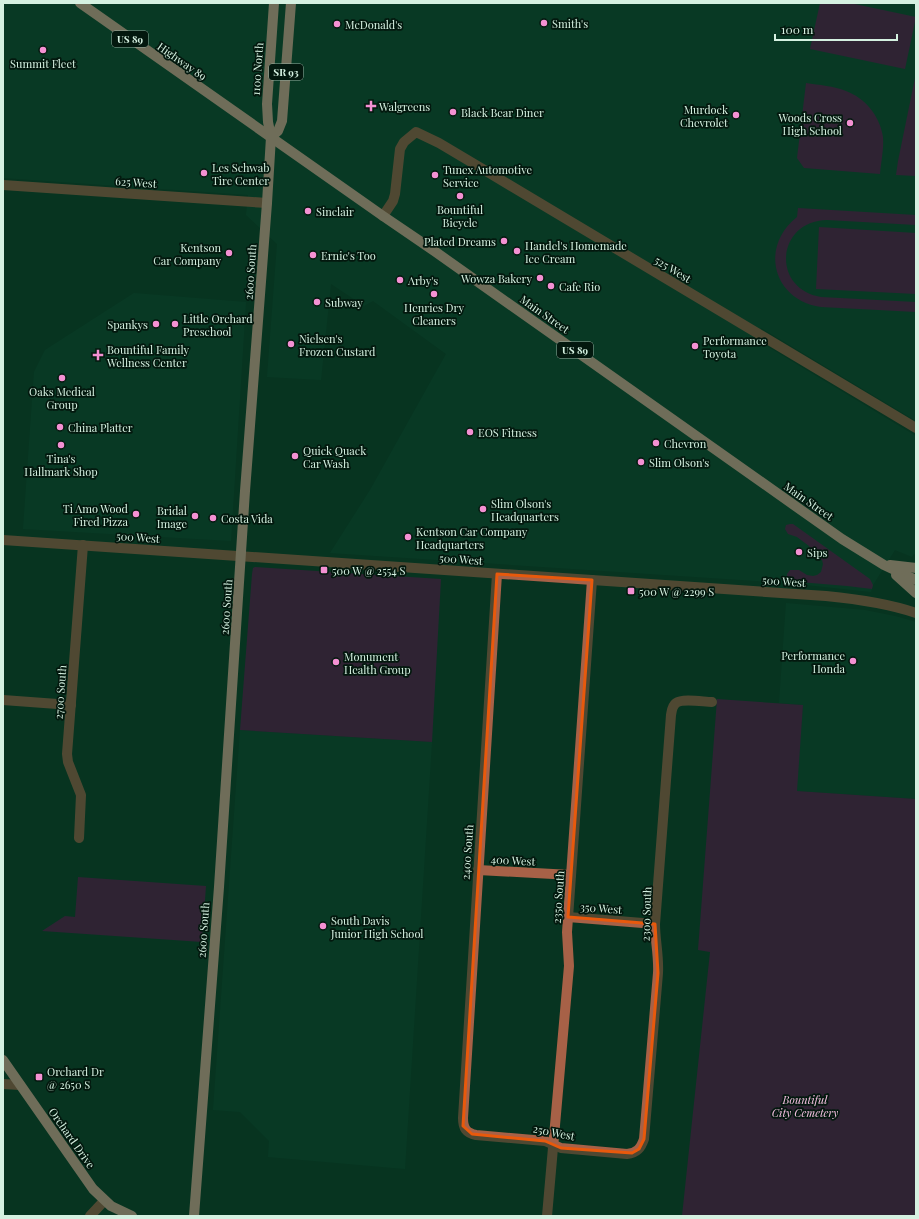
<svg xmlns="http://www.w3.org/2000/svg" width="919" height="1219" font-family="'Playfair Display',serif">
  <rect width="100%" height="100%" fill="#073421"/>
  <!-- built -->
  <g fill="#0a3f29">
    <polygon points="3,3 916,3 916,421 761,328 760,342 916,436 916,555 914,554 912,557 895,550 873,585 871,592 787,583 330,553 370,490 446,354 373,301 364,306 331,284 321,380 267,377 277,244 246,215 248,195 3,178"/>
    <polygon points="134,293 246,302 231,541 23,529 34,372 45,350"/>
    <polygon points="786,603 865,610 895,616 916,622 916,799 796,791 803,705 779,703"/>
    <polygon points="240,730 432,742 405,1169 268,1157 269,1141 240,1112 213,1110"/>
  </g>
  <!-- green -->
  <g fill="#5f0e4b">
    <polygon points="820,3 850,3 916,17 905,69 810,49"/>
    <polygon points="916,73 916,176 896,175 898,161"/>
    <path d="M806 83C819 85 834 86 846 91 865 98 880 116 883 137 884 149 881 162 880 174L804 168 797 158Z"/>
    <path d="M798 208 916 215V225L827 220C776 221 771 289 821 297L916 302V312L821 307C773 300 759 247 797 217Z"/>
    <polygon points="819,227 916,233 916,294 816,289"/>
    <polygon points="786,525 790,524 793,524 870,579 873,585 872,589 847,586 787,581 787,574 790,570 799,570 807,575 813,576 817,575 821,572 823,564 822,560 814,553 809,546 797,537 788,534 785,529"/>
    <polygon points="255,567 441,579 432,742 240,730 252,574 253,568"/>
    <polygon points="717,699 803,705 797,791 916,799 916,1216 682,1216 710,952 698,950"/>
    <polygon points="78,877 206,886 202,942 42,931 65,916 75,917"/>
  </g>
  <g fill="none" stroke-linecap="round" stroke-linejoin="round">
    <!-- minor -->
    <g stroke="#a76147" stroke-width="10">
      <polyline points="3,185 267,203"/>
      <polyline points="383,216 393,201 395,194 400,149 404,142 416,132 439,143 476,165 916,428"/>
      <path d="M3 540 826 596C857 599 887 603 916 613"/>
      <path d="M497 574 463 1118C463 1128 466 1133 476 1135L545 1141 561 1148 627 1154C637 1153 641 1148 644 1139L658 973C659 956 655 940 655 924L671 715C672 710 672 706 676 703 683 698 704 702 712 702"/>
      <polyline points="3,700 71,705"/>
      <polyline points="79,838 81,795 68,762 67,754 83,545"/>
      <polyline points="478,870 571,875"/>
      <polyline points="568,917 655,924"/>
      <polyline points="3,1084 20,1085"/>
      <polyline points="90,1216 104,1201"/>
      <polyline points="547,1216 569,966 567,932 592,580"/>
    </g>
    <!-- major -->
    <g stroke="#edb29d" stroke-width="10">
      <polyline points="80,3 383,216 430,248 842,539 884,565 916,580"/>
      <polyline points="271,137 278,131 282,121 291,3"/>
      <polyline points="890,565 916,568"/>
      <polyline points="896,575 916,593"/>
      <polyline points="3,1060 93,1189 111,1206 132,1216"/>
      <polyline points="194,1216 219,887 245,491 267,203 271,137 268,122 267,104 274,3"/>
    </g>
  </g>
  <!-- marked area -->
  <path d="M0 0H919V1219H0ZM497 574 592 580 568 917 655 924 658 973 644 1139 639 1149 632 1153 561 1148 545 1141 472 1134 463 1126Z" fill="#073421" fill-opacity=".55" fill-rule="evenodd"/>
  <path fill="none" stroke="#e8590c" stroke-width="3" stroke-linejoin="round" d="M497 574 592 580 568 917 655 924 658 973 644 1139 639 1149 632 1153 561 1148 545 1141 472 1134 463 1126Z"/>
  <!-- markers -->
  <g fill="#f491d3" stroke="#03180e" stroke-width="1.5">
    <circle cx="544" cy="23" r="4"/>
    <circle cx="337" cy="24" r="4"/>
    <circle cx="43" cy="50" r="4"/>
    <path d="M369 100h4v4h4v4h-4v4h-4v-4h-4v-4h4z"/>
    <circle cx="453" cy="112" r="4"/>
    <circle cx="736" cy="115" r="4"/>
    <circle cx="850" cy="123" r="4"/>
    <circle cx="204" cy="173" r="4"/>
    <circle cx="435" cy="175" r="4"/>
    <circle cx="460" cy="196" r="4"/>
    <circle cx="308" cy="211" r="4"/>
    <circle cx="504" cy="241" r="4"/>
    <circle cx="517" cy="251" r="4"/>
    <circle cx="229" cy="253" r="4"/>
    <circle cx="313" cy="255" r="4"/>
    <circle cx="540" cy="278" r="4"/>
    <circle cx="400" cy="280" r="4"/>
    <circle cx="551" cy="286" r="4"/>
    <circle cx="434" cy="294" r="4"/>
    <circle cx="317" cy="302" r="4"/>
    <circle cx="156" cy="324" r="4"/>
    <circle cx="175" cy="324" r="4"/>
    <circle cx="291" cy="344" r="4"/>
    <circle cx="695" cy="346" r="4"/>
    <path d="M96 349h4v4h4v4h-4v4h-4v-4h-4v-4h4z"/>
    <circle cx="62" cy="378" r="4"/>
    <circle cx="60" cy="427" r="4"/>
    <circle cx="470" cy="432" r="4"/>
    <circle cx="656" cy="443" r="4"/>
    <circle cx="61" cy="445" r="4"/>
    <circle cx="295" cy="456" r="4"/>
    <circle cx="641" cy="462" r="4"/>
    <circle cx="483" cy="509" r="4"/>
    <circle cx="136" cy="514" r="4"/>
    <circle cx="195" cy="516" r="4"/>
    <circle cx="213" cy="518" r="4"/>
    <circle cx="408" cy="537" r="4"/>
    <circle cx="799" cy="552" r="4"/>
    <rect x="320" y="566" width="8" height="8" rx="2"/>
    <rect x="627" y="587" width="8" height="8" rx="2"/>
    <circle cx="853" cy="661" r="4"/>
    <circle cx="336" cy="662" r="4"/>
    <circle cx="323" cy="926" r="4"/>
    <rect x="35" y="1073" width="8" height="8" rx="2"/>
  </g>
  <g text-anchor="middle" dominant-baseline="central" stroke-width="3.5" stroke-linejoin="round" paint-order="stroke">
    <!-- shield labels -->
    <g fill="#03180e" stroke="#96b0a2" stroke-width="1">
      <rect x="112" y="31" width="36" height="16" rx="3"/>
      <rect x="269" y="64" width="34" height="16" rx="3"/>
      <rect x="557" y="342" width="36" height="16" rx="3"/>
    </g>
    <g font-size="10" font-weight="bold" fill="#d5f1e1">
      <text x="130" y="39">US 89</text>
      <text x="286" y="72">SR 93</text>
      <text x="575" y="350">US 89</text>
    </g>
    <!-- poi labels -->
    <g font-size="11" fill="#d5f1e1" stroke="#03180e" text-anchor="start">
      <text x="552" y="23">Smith's</text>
      <text x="345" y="24">McDonald's</text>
      <text x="43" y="63" text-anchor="middle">Summit Fleet</text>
      <text x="379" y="106">Walgreens</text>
      <text x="728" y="109" text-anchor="end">Murdock<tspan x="728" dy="13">Chevrolet</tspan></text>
      <text x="461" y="112">Black Bear Diner</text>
      <text x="842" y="117" text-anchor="end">Woods Cross<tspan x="842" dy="13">High School</tspan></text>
      <text x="212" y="167">Les Schwab<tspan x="212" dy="13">Tire Center</tspan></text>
      <text x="443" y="169">Tunex Automotive<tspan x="443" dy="13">Service</tspan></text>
      <text x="460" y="209" text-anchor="middle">Bountiful<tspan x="460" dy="13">Bicycle</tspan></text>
      <text x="316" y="211">Sinclair</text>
      <text x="496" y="241" text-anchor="end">Plated Dreams</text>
      <text x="525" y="245">Handel's Homemade<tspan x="525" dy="13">Ice Cream</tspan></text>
      <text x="221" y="247" text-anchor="end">Kentson<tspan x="221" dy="13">Car Company</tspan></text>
      <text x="321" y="255">Ernie's Too</text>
      <text x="532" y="278" text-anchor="end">Wowza Bakery</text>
      <text x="408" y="280">Arby's</text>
      <text x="559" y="286">Cafe Rio</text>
      <text x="325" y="302">Subway</text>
      <text x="434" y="307" text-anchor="middle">Henries Dry<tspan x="434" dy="13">Cleaners</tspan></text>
      <text x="183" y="318">Little Orchard<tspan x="183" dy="13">Preschool</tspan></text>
      <text x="148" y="324" text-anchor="end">Spankys</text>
      <text x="299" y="338">Nielsen's<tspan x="299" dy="13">Frozen Custard</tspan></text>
      <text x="703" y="340">Performance<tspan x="703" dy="13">Toyota</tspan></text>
      <text x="107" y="349">Bountiful Family<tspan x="107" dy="13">Wellness Center</tspan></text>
      <text x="62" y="391" text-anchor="middle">Oaks Medical<tspan x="62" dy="13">Group</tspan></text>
      <text x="68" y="427">China Platter</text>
      <text x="478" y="432">EOS Fitness</text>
      <text x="664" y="443">Chevron</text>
      <text x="303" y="450">Quick Quack<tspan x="303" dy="13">Car Wash</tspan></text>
      <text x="61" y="458" text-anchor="middle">Tina's<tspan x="61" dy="13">Hallmark Shop</tspan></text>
      <text x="649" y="462">Slim Olson's</text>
      <text x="491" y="503">Slim Olson's<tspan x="491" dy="13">Headquarters</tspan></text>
      <text x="128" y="508" text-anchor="end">Ti Amo Wood<tspan x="128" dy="13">Fired Pizza</tspan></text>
      <text x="187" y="510" text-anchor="end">Bridal<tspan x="187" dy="13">Image</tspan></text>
      <text x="221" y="518">Costa Vida</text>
      <text x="416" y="531">Kentson Car Company<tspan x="416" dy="13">Headquarters</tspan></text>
      <text x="807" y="552">Sips</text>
      <text x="332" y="570">500 W @ 2554 S</text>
      <text x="639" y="591">500 W @ 2299 S</text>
      <text x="845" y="655" text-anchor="end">Performance<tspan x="845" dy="13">Honda</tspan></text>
      <text x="344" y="656">Monument<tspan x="344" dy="13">Health Group</tspan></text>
      <text x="331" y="920">South Davis<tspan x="331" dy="13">Junior High School</tspan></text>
      <text x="47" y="1071">Orchard Dr<tspan x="47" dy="13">@ 2650 S</tspan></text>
    </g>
    <!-- street labels -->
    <g font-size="11" fill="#d5f1e1" stroke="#03180e">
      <text transform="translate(182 61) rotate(35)">Highway 89</text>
      <text transform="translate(257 69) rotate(-86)">1100 North</text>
      <text transform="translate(136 182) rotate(4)">625 West</text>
      <text transform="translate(673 269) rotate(31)">525 West</text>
      <text transform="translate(250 272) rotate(-86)">2600 South</text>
      <text transform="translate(545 314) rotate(35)">Main Street</text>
      <text transform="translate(809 501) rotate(35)">Main Street</text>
      <text transform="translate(138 537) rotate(4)">500 West</text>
      <text transform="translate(461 559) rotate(4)">500 West</text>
      <text transform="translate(784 581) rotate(4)">500 West</text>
      <text transform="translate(226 607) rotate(-86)">2600 South</text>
      <text transform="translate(60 692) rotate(-86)">2700 South</text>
      <text transform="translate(467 852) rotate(-86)">2400 South</text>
      <text transform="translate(513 860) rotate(3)">400 West</text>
      <text transform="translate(558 897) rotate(-86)">2350 South</text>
      <text transform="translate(601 908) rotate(4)">350 West</text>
      <text transform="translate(646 914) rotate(-88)">2300 South</text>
      <text transform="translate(203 930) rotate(-86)">2600 South</text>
      <text transform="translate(554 1132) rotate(11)">250 West</text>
      <text transform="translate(72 1138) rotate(55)">Orchard Drive</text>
    </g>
    <!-- park labels -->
    <g font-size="11" font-style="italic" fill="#f7c1e3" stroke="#03180e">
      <text x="805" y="1099">Bountiful<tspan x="805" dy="13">City Cemetery</tspan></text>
    </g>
  </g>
  <!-- border -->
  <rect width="919" height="1219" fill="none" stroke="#d5f1e1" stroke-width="8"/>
  <!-- scale -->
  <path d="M775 34v6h122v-6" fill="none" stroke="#d5f1e1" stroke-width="2"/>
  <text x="781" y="34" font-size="12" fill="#d5f1e1" stroke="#03180e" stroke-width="3" paint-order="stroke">100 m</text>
</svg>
